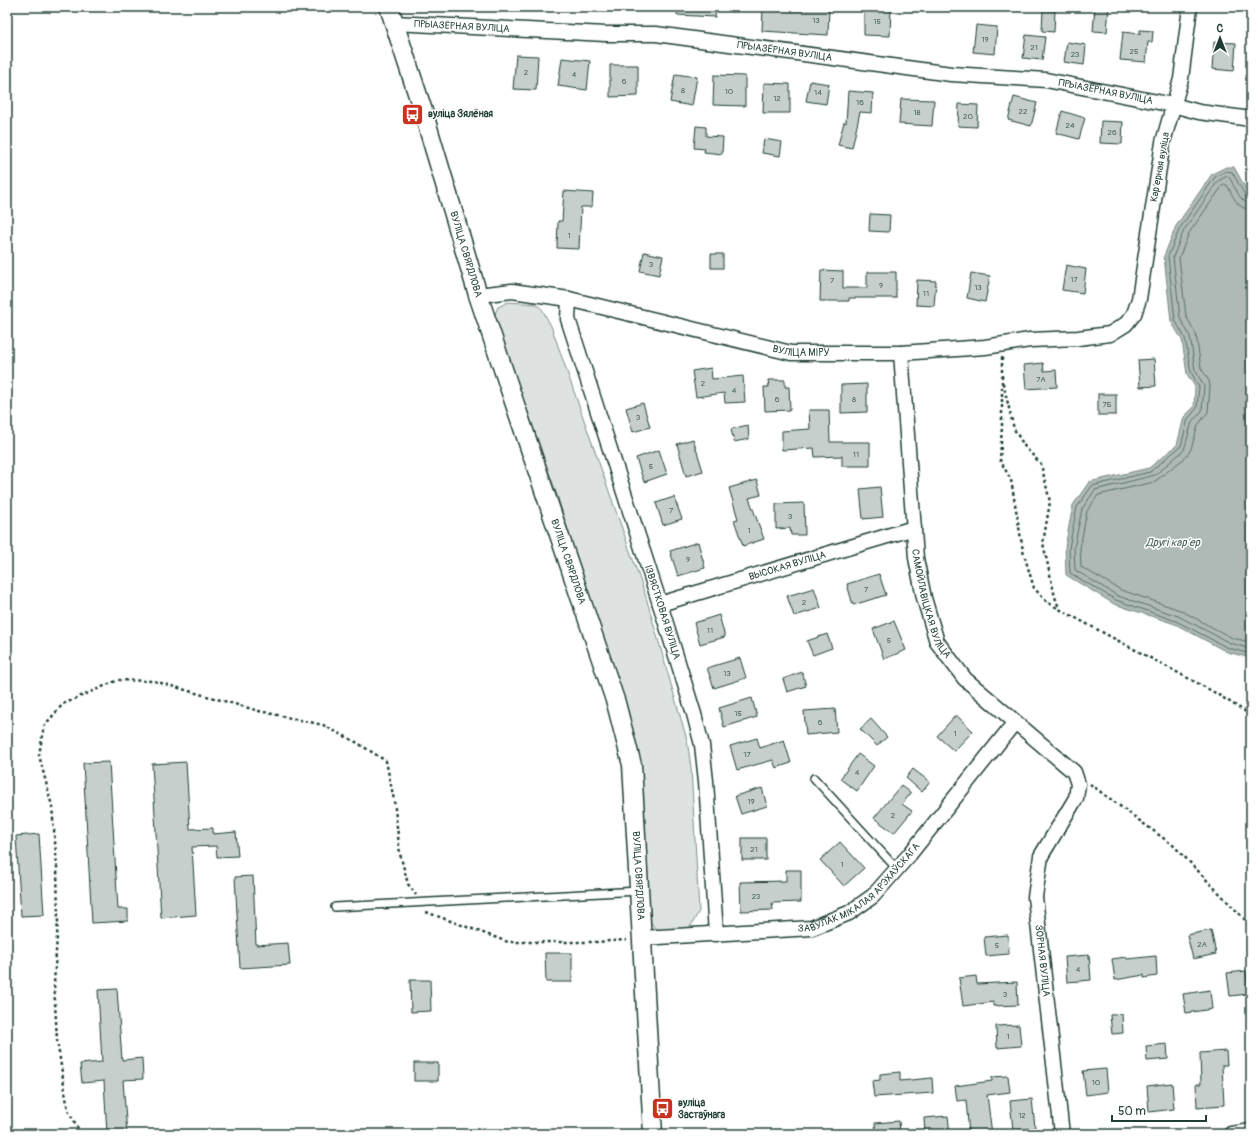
<svg xmlns="http://www.w3.org/2000/svg" width="1258" height="1141" font-family="Pangolin,sans-serif">
  <rect width="100%" height="100%" fill="#fff"/>
  <filter id="ink" filterUnits="userSpaceOnUse"><feTurbulence type="fractalNoise" baseFrequency=".025" numOctaves="2"/><feDisplacementMap in="SourceGraphic" scale="8" xChannelSelector="R" yChannelSelector="G"/><feConvolveMatrix kernelMatrix="1 2 1 2 8 2 1 2 1" color-interpolation-filters="sRGB"/></filter>
  <g filter="url(#ink)">
    <!-- green -->
    <polygon fill="#dee3e2" stroke="#7e908b" points="508,302 536,304 542,309 551,326 645,594 687,740 691,767 699,911 691,926 685,931 661,932 651,924 640,776 635,746 557,495 494,316 498,307"/>
    <!-- water -->
    <polygon fill="#afbab7" stroke="#758883" points="1226,167 1234,167 1251,198 1251,658 1227,652 1175,624 1114,604 1066,575 1065,547 1073,505 1089,482 1149,468 1177,445 1184,417 1194,407 1195,387 1187,374 1182,340 1171,321 1164,256 1176,226 1212,174"/>
    <g fill="none" stroke-linecap="round" stroke-linejoin="round">
      <!-- shore -->
      <g stroke="#596f68" stroke-width="1">
        <polyline points="1251,199 1246,197 1232,172 1226,171 1215,177 1180,228 1168,256 1175,320 1185,338 1191,372 1199,387 1197,408 1188,419 1181,446 1150,472 1092,486 1077,507 1069,548 1070,573 1116,600 1176,621 1228,648 1251,654"/>
        <path d="M1251 204C1239 203 1235 186 1229 177L1227 176 1218 181 1184 230 1173 257 1180 318 1190 336 1195 370 1204 386 1202 411 1192 422 1184 450 1155 475 1095 490 1082 509 1074 548 1075 570 1118 596 1178 616 1230 643 1251 649"/>
        <path d="M1251 210C1237 209 1233 196 1227 185H1223L1189 233 1179 258 1186 316 1196 334 1201 368 1209 381 1210 386 1208 412 1198 425 1191 449 1186 457 1154 482 1098 495 1087 511 1080 548 1081 567 1121 590 1180 610 1232 638 1251 642"/>
      </g>
    </g>
    <!-- building -->
    <g fill="#c7cfcc" stroke="#1f3d34">
      <polygon points="678,7 716,7 715,17 677,15"/>
      <polygon points="763,7 829,7 828,35 762,31"/>
      <polygon points="864,7 891,7 890,36 864,35"/>
      <polygon points="1095,7 1109,7 1107,32 1093,31"/>
      <polygon points="1043,10 1055,11 1054,32 1042,31"/>
      <polygon points="976,25 997,27 995,54 973,52"/>
      <polygon points="1140,30 1153,31 1152,42 1148,42 1146,62 1120,60 1123,32 1140,34"/>
      <polygon points="1026,35 1045,37 1042,60 1023,58"/>
      <polygon points="1067,42 1086,45 1084,65 1064,62"/>
      <polygon points="1214,42 1236,43 1234,71 1212,69"/>
      <polygon points="516,55 538,56 536,90 513,89"/>
      <polygon points="562,58 590,61 587,90 558,86"/>
      <polygon points="610,65 638,65 638,96 610,97"/>
      <polygon points="675,74 697,77 692,106 670,102"/>
      <polygon points="714,75 745,76 745,106 713,105"/>
      <polygon points="810,81 829,84 826,104 806,101"/>
      <polygon points="764,83 790,84 790,113 763,113"/>
      <polygon points="848,91 873,93 872,113 860,112 852,148 838,145 844,122 846,123"/>
      <polygon points="1014,97 1037,103 1031,126 1008,120"/>
      <polygon points="901,99 934,100 932,126 899,124"/>
      <polygon points="959,104 978,105 977,127 958,126"/>
      <polygon points="1062,111 1085,118 1079,139 1056,133"/>
      <polygon points="1101,121 1123,122 1122,144 1100,143"/>
      <polygon points="696,126 706,127 706,136 723,137 722,154 704,152 705,149 694,148"/>
      <polygon points="764,139 782,142 780,156 762,153"/>
      <polygon points="564,191 593,193 592,207 581,207 579,249 557,248 558,221 562,221"/>
      <polygon points="870,214 890,215 889,232 869,231"/>
      <polygon points="644,252 663,256 659,275 640,271"/>
      <rect x="711" y="254" width="12" height="14"/>
      <polygon points="1066,265 1086,269 1083,293 1062,290"/>
      <polygon points="821,270 843,271 843,288 867,288 867,272 896,272 896,298 849,298 849,301 820,301"/>
      <polygon points="971,273 990,276 985,302 967,298"/>
      <polygon points="917,280 936,281 934,306 916,305"/>
      <polygon points="1154,359 1156,386 1140,387 1138,360"/>
      <polygon points="1043,363 1044,371 1056,370 1057,387 1026,389 1024,365"/>
      <polygon points="711,368 712,379 743,376 745,402 725,403 724,393 696,397 692,371"/>
      <polygon points="768,380 785,380 785,387 789,387 790,410 765,411 764,387 769,387"/>
      <polygon points="867,384 867,412 841,413 841,385"/>
      <rect x="1098" y="394" width="18" height="21"/>
      <polygon points="643,403 650,427 633,432 626,408"/>
      <polygon points="809,410 829,410 830,442 870,442 870,466 842,466 842,456 815,457 814,448 782,450 782,431 810,429"/>
      <polygon points="748,425 749,439 734,442 731,429"/>
      <polygon points="693,439 703,471 686,476 677,444"/>
      <polygon points="659,450 667,474 644,482 636,458"/>
      <polygon points="757,480 761,495 749,498 764,539 743,546 734,520 738,519 729,488"/>
      <polygon points="880,487 883,517 863,519 860,489"/>
      <polygon points="674,497 682,519 663,525 656,503"/>
      <polygon points="804,503 805,535 791,535 790,528 776,529 776,504"/>
      <polygon points="698,542 705,568 678,576 670,551"/>
      <polygon points="879,574 886,595 853,605 847,584"/>
      <polygon points="814,588 821,608 794,616 787,596"/>
      <polygon points="719,615 725,637 700,644 694,623"/>
      <polygon points="894,621 906,650 884,659 873,629"/>
      <polygon points="827,634 832,648 813,655 807,641"/>
      <polygon points="740,658 746,678 714,688 707,668"/>
      <polygon points="802,672 806,686 787,692 783,679"/>
      <polygon points="752,698 757,717 724,727 719,708"/>
      <polygon points="835,709 837,732 806,735 804,711"/>
      <polygon points="956,715 973,731 954,751 937,736"/>
      <polygon points="871,719 887,737 877,746 860,729"/>
      <polygon points="757,738 760,748 784,740 791,763 776,768 773,760 737,770 730,746"/>
      <polygon points="858,754 874,766 857,791 840,779"/>
      <polygon points="109,762 118,909 128,909 128,921 92,923 83,763"/>
      <polygon points="186,762 190,829 213,828 213,834 236,832 238,856 217,857 216,846 192,847 196,915 161,918 152,764"/>
      <polygon points="913,769 930,782 922,792 906,778"/>
      <polygon points="901,785 911,793 902,804 912,811 894,833 874,818"/>
      <polygon points="762,788 767,806 741,814 735,796"/>
      <polygon points="39,834 44,915 21,916 16,836"/>
      <rect x="742" y="838" width="24" height="22"/>
      <polygon points="840,842 864,868 844,886 820,860"/>
      <polygon points="786,870 801,870 801,902 772,903 773,910 741,911 740,882 786,881"/>
      <polygon points="253,876 256,945 288,943 290,965 240,968 235,877"/>
      <polygon points="1211,930 1216,954 1193,959 1187,935"/>
      <polygon points="1008,935 1009,954 986,956 984,937"/>
      <polygon points="545,953 572,953 572,982 546,982"/>
      <polygon points="1089,955 1091,980 1067,982 1065,957"/>
      <polygon points="1156,956 1157,976 1144,978 1144,975 1115,980 1112,959 1126,957 1127,959"/>
      <polygon points="1246,971 1248,994 1230,996 1227,973"/>
      <polygon points="976,976 977,984 1017,982 1018,1005 993,1006 993,1002 963,1006 959,978"/>
      <polygon points="410,980 430,980 431,1011 411,1012"/>
      <polygon points="117,989 122,1060 142,1058 143,1079 123,1080 127,1134 107,1134 104,1081 82,1083 80,1064 102,1062 98,990"/>
      <polygon points="1210,990 1212,1009 1186,1013 1183,994"/>
      <polygon points="1122,1014 1123,1033 1112,1034 1110,1015"/>
      <polygon points="1019,1025 1021,1046 997,1048 996,1026"/>
      <polygon points="1167,1044 1168,1059 1147,1061 1146,1046"/>
      <polygon points="1226,1051 1227,1065 1222,1065 1224,1105 1197,1107 1196,1084 1201,1084 1200,1053"/>
      <rect x="414" y="1063" width="24" height="18"/>
      <polygon points="1106,1069 1108,1092 1086,1095 1083,1071"/>
      <polygon points="900,1072 900,1081 932,1078 933,1093 874,1097 872,1081 880,1080 880,1074"/>
      <polygon points="1008,1076 1010,1092 987,1095 992,1134 969,1134 966,1100 957,1101 955,1086 992,1081 992,1077"/>
      <polygon points="1172,1083 1174,1109 1149,1112 1147,1086"/>
      <polygon points="1032,1099 1035,1128 1013,1130 1010,1101"/>
      <polygon points="948,1116 950,1134 925,1134 924,1118"/>
      <polygon points="899,1121 900,1134 876,1134 875,1123"/>
    </g>
    <g fill="none" stroke-linecap="round" stroke-linejoin="round">
      <defs>
        <g id="service">
          <polyline points="814,778 897,869"/>
          <polyline points="335,907 639,891"/>
        </g>
        <g id="minor">
          <path id="s1" d="M394 23 606 34H656L951 74 1046 80 1173 105 1199 112 1251 119"/>
          <path id="s2" d="M478 295 512 291 569 299 791 353H901L985 347 1030 340 1078 338 1110 334 1126 324 1134 314 1139 299 1163 142 1181 79 1190 7"/>
          <path id="s3" d="M569 299 568 319 660 604 694 714 702 745 706 781 716 934"/>
          <path id="s4" d="M901 353 916 558 924 598 937 642 965 679 1074 772 1078 784 1076 798 1041 856 1035 897 1062 1134"/>
          <path id="s5" d="M660 604 914 528"/>
          <path id="s6" d="M642 938 812 928 849 913 873 896 910 854 1015 722"/>
          <polyline points="1231,1134 1251,1131"/>
        </g>
        <g id="tertiary">
          <path id="s7" d="M389 7 423 111 478 295 616 703 632 765 653 1134"/>
        </g>
      </defs>
      <!-- service casing -->
      <use href="#service" stroke="#1f3d34" stroke-width="10"/>
      <!-- minor casing -->
      <use href="#minor" stroke="#1f3d34" stroke-width="17"/>
      <!-- tertiary casing -->
      <use href="#tertiary" stroke="#1f3d34" stroke-width="21"/>
      <!-- path -->
      <g stroke="#1f3d34" stroke-width="2.5" stroke-dasharray="3 3" stroke-linecap="butt">
        <polyline points="1002,357 1002,426 1000,460 1011,480 1023,551 1034,588 1047,602 1059,609 1212,691 1251,715"/>
        <polyline points="1003,383 1014,429 1025,447 1041,464 1050,502 1043,543 1055,597 1059,608"/>
        <polyline points="1090,784 1174,846 1251,926"/>
        <polyline points="426,912 508,942 596,942 627,940"/>
        <polyline points="81,1134 68,1110 57,1040 54,984 58,920 57,866 52,806 39,755 44,726 63,704 118,680 154,681 259,711 323,725 356,742 386,761 394,800 400,854 408,884 416,895"/>
      </g>
      <!-- service -->
      <use href="#service" stroke="#fff" stroke-width="7"/>
      <!-- minor -->
      <use href="#minor" stroke="#fff" stroke-width="14"/>
      <!-- tertiary -->
      <use href="#tertiary" stroke="#fff" stroke-width="18"/>
    </g>
  </g>
  <!-- icons -->
  <defs>
    <symbol id="bus-square" viewBox="-11 -11 22 22"><rect x="-9" y="-9" width="18" height="18" rx="4" fill="#c8321e" stroke="#fff"/><path d="M-5-6H5V4H4V6H2V4H-2V6H-4V4H-5ZM-3.5-4V0h7V-4ZM-3.5 1.2v1.5H-2V1.2ZM2 1.2v1.5H3.5V1.2Z" fill="#fff"/></symbol>
  </defs>
  <g fill-rule="evenodd">
    <use href="#bus-square" x="400" y="102" width="25" height="25"/>
    <use href="#bus-square" x="650" y="1096" width="25" height="25"/>
  </g>
  <g text-anchor="middle" dominant-baseline="central" stroke-width="3" stroke-linejoin="round" paint-order="stroke">
    <!-- number labels -->
    <g font-size="8" fill="#49625a">
      <text x="816" y="20">13</text>
      <text x="877" y="21">15</text>
      <text x="985" y="39">19</text>
      <text x="1034" y="47">21</text>
      <text x="1134" y="51">25</text>
      <text x="1075" y="54">23</text>
      <text x="526" y="72">2</text>
      <text x="574" y="74">4</text>
      <text x="624" y="81">6</text>
      <text x="683" y="90">8</text>
      <text x="729" y="91">10</text>
      <text x="818" y="92">14</text>
      <text x="777" y="98">12</text>
      <text x="860" y="102">16</text>
      <text x="1023" y="111">22</text>
      <text x="917" y="112">18</text>
      <text x="968" y="116">20</text>
      <text x="1070" y="125">24</text>
      <text x="1112" y="132">26</text>
      <text x="569" y="235">1</text>
      <text x="651" y="264">3</text>
      <text x="1074" y="279">17</text>
      <text x="832" y="280">7</text>
      <text x="881" y="285">9</text>
      <text x="978" y="287">13</text>
      <text x="926" y="293">11</text>
      <text x="1041" y="379">7А</text>
      <text x="703" y="383">2</text>
      <text x="734" y="390">4</text>
      <text x="777" y="399">6</text>
      <text x="854" y="399">8</text>
      <text x="1107" y="404">7Б</text>
      <text x="638" y="417">3</text>
      <text x="856" y="454">11</text>
      <text x="651" y="466">5</text>
      <text x="671" y="510">7</text>
      <text x="790" y="516">3</text>
      <text x="749" y="530">1</text>
      <text x="688" y="559">9</text>
      <text x="866" y="589">7</text>
      <text x="804" y="602">2</text>
      <text x="710" y="630">11</text>
      <text x="889" y="640">5</text>
      <text x="727" y="673">13</text>
      <text x="738" y="713">15</text>
      <text x="820" y="722">6</text>
      <text x="955" y="733">1</text>
      <text x="747" y="754">17</text>
      <text x="857" y="772">4</text>
      <text x="751" y="801">19</text>
      <text x="893" y="815">2</text>
      <text x="754" y="849">21</text>
      <text x="842" y="864">1</text>
      <text x="756" y="896">23</text>
      <text x="1202" y="944">2А</text>
      <text x="997" y="945">5</text>
      <text x="1078" y="969">4</text>
      <text x="1005" y="994">3</text>
      <text x="1008" y="1036">1</text>
      <text x="1096" y="1082">10</text>
      <text x="1022" y="1115">12</text>
    </g>
    <!-- street labels -->
    <g font-size="10" fill="#1f3d34" stroke="#fff">
      <text stroke="none"><textPath href="#s1" startOffset="68">ПРЫАЗЁРНАЯ ВУЛІЦА</textPath></text>
      <text stroke="none"><textPath href="#s1" startOffset="392">ПРЫАЗЁРНАЯ ВУЛІЦА</textPath></text>
      <text stroke="none"><textPath href="#s1" startOffset="716">ПРЫАЗЁРНАЯ ВУЛІЦА</textPath></text>
      <text transform="translate(1160 167) rotate(-80)">Карʼерная вуліца</text>
      <text stroke="none"><textPath href="#s7" startOffset="259">ВУЛІЦА СВЯРДЛОВА</textPath></text>
      <text stroke="none"><textPath href="#s2" startOffset="330">ВУЛІЦА МІРУ</textPath></text>
      <text stroke="none"><textPath href="#s7" startOffset="583">ВУЛІЦА СВЯРДЛОВА</textPath></text>
      <text stroke="none"><textPath href="#s5" startOffset="133">ВЫСОКАЯ ВУЛІЦА</textPath></text>
      <text stroke="none"><textPath href="#s4" startOffset="254">САМОЙЛАВІЦКАЯ ВУЛІЦА</textPath></text>
      <text stroke="none"><textPath href="#s3" startOffset="328">ІЗВЯСТКОВАЯ ВУЛІЦА</textPath></text>
      <text stroke="none"><textPath href="#s7" startOffset="907">ВУЛІЦА СВЯРДЛОВА</textPath></text>
      <text stroke="none"><textPath href="#s6" startOffset="232">ЗАВУЛАК МІКАЛАЯ АРЭХАЎСКАГА</textPath></text>
      <text stroke="none"><textPath href="#s4" startOffset="682">ЗОРНАЯ ВУЛІЦА</textPath></text>
    </g>
    <!-- poi labels -->
    <g font-size="10" font-weight="bold" fill="#1f3d34" stroke="#fff" text-anchor="start">
      <text x="428" y="114">вуліца Зялёная</text>
      <text x="678" y="1103">вуліца<tspan x="678" dy="12">Застаўнага</tspan></text>
    </g>
    <!-- water labels -->
    <g font-size="11" font-style="italic" fill="#4a625b" stroke="#fff">
      <text x="1173" y="542">Другі карʼер</text>
    </g>
  </g>
  <!-- margin -->
  <rect width="1258" height="1141" fill="none" stroke="#fff" stroke-width="24"/>
  <rect x="12" y="12" width="1234" height="1117" fill="none" stroke="#1f3d34" stroke-width="1.5" filter="url(#ink)"/>
  <!-- north arrow -->
  <g transform="translate(1220 38)" stroke="#ffffff" stroke-width="3" paint-order="stroke">
  <path d="M0-3L7 15L0 10L-7 15Z" fill="#1f3d34"/>
  <text y="-6" font-size="11" font-weight="bold" text-anchor="middle" fill="#1f3d34">С</text>
  </g>
  <!-- scale -->
  <path d="M1112 1115v6h94v-6" fill="none" stroke="#1f3d34" stroke-width="2"/>
  <text x="1118" y="1115" font-size="12" fill="#1f3d34" stroke="#ffffff" stroke-width="3" paint-order="stroke">50 m</text>
</svg>
